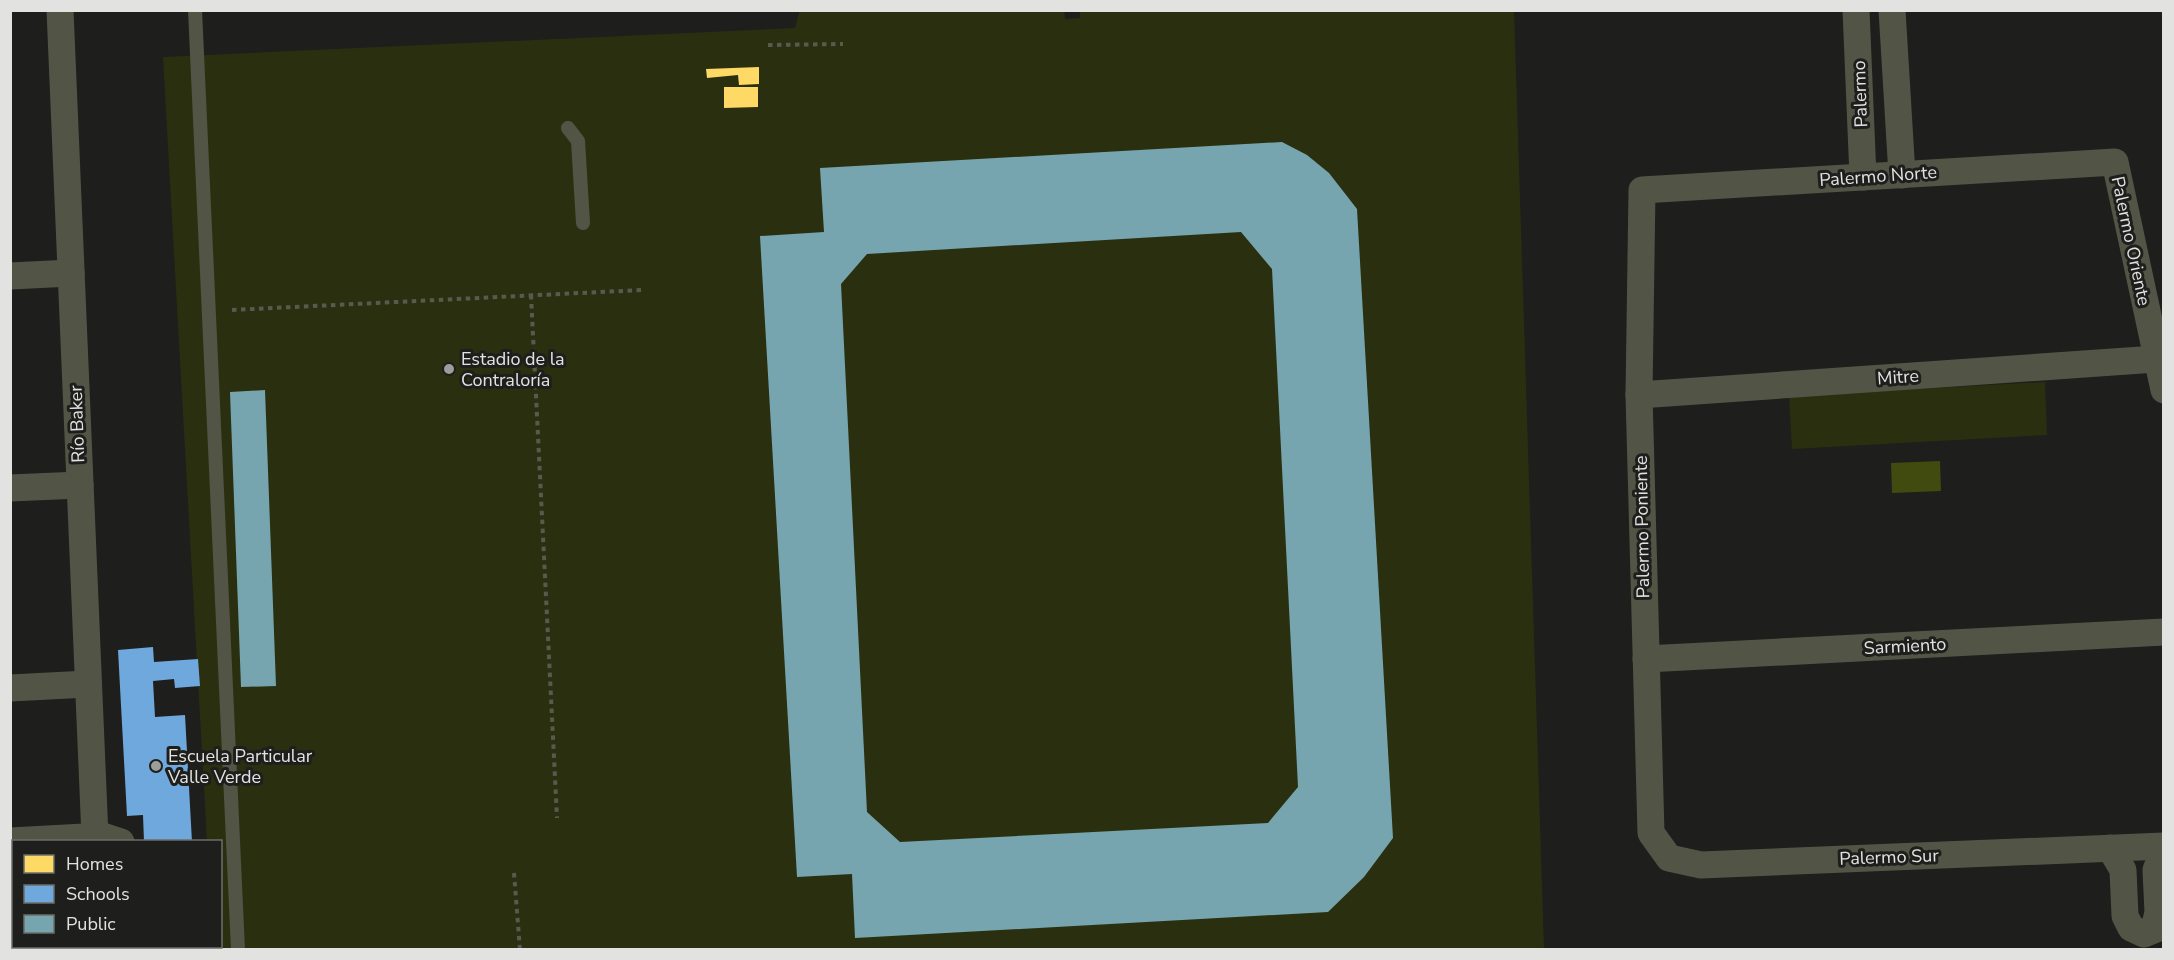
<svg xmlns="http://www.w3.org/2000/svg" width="2174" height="960" font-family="'Nunito Sans',sans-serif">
  <rect width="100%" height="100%" fill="#1e1e1d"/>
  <!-- green -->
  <g fill="#2a300f">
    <polygon points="800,10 1064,10 1065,19 1080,18 1080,10 1514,11 1544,949 213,949 212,947 220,946 220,842 207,841 163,57 795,28"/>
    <polygon points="2045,382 2047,435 1792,449 1789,396"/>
  </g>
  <!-- water -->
  <polygon fill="#414b10" points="1940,461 1941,491 1892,493 1891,463"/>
  <!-- homes -->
  <g fill="#ffd966">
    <polygon points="759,67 759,84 739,85 738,75 707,78 706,69"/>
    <polygon points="724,87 758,87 758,107 724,108"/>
  </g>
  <!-- schools -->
  <polygon fill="#6fa8dc" points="153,647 154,662 198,659 200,686 175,688 174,679 153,681 155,717 185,715 192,842 144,842 143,815 127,816 118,650"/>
  <!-- public -->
  <g fill="#76a5af" fill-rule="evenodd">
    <path d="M1282 142 1307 155 1329 173 1357 209 1393 838 1364 877 1328 912 855 938 852 874 797 877 760 236 824 232 820 168ZM1241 232 1272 269 1298 787 1268 823 900 842 867 812 841 284 867 254Z"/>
    <polygon points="265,390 276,686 241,687 230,392"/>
  </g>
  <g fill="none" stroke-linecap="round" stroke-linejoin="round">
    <!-- path -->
    <g stroke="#575a4f" stroke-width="4" stroke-dasharray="4.5 4.5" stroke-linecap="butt">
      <polyline points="768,45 843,44"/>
      <polyline points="531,295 557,818"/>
      <polyline points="232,310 642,290"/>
      <polyline points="514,873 520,950"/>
    </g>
    <!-- service -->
    <g stroke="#525546" stroke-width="14">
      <polyline points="195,10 238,950"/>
      <polyline points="568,128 578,141 583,223"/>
    </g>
    <!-- minor -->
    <g stroke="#525546" stroke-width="27">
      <polyline points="60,10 95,837"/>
      <polyline points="1856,10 1863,177"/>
      <polyline points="1892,10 1902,175"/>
      <polyline points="10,276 71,273"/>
      <polyline points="2164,390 2115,162 1642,190 1639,395 1651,833 1669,858 1701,865 2164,846"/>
      <polyline points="1639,395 2156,359"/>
      <polyline points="10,488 80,485"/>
      <polyline points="1646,659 2164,632"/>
      <polyline points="10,688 88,684"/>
      <polyline points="10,841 103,836 121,842"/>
      <polyline points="2110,848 2123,870 2125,916 2131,928 2144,934 2154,930 2158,912 2156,870 2164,849"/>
      <polyline points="133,946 133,950"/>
    </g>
  </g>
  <!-- markers -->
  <g fill="#9d9e9c" stroke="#1e1f1c" stroke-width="2">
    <circle cx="449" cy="369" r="6"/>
    <circle cx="156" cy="766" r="6"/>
  </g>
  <g text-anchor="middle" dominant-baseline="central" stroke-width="6" stroke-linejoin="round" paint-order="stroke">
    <!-- street labels -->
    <g font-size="18" fill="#e2e3e1" stroke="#1e1f1c">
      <text transform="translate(1860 94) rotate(-92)">Palermo</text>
      <text transform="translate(1878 176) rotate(-4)">Palermo Norte</text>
      <text transform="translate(2131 241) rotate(78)">Palermo Oriente</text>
      <text transform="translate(1898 377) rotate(-4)">Mitre</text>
      <text transform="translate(77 424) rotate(-92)">Río Baker</text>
      <text transform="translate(1642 527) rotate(-91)">Palermo Poniente</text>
      <text transform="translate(1905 646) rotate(-3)">Sarmiento</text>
      <text transform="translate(1889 857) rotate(-2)">Palermo Sur</text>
    </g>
    <!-- poi labels -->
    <g font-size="18" fill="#e2e3e1" stroke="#1e1f1c" text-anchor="start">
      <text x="461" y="359">Estadio de la<tspan x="461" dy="21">Contraloría</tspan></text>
      <text x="168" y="756">Escuela Particular<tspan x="168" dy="21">Valle Verde</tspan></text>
    </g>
  </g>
  <!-- border -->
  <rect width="2174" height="960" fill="none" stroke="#e2e3e1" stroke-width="24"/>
  <!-- legend -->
  <rect x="12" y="840" width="210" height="108" fill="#1e1f1c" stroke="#6c6d6b" stroke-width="1.5"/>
  <rect x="24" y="855" width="30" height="18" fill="#ffd966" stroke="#6c6d6b" stroke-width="1.5"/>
  <text x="66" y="870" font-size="18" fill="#e2e3e1">Homes</text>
  <rect x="24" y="885" width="30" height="18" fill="#6fa8dc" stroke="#6c6d6b" stroke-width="1.5"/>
  <text x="66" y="900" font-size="18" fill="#e2e3e1">Schools</text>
  <rect x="24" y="915" width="30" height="18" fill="#76a5af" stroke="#6c6d6b" stroke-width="1.5"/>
  <text x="66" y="930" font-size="18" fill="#e2e3e1">Public</text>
</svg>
